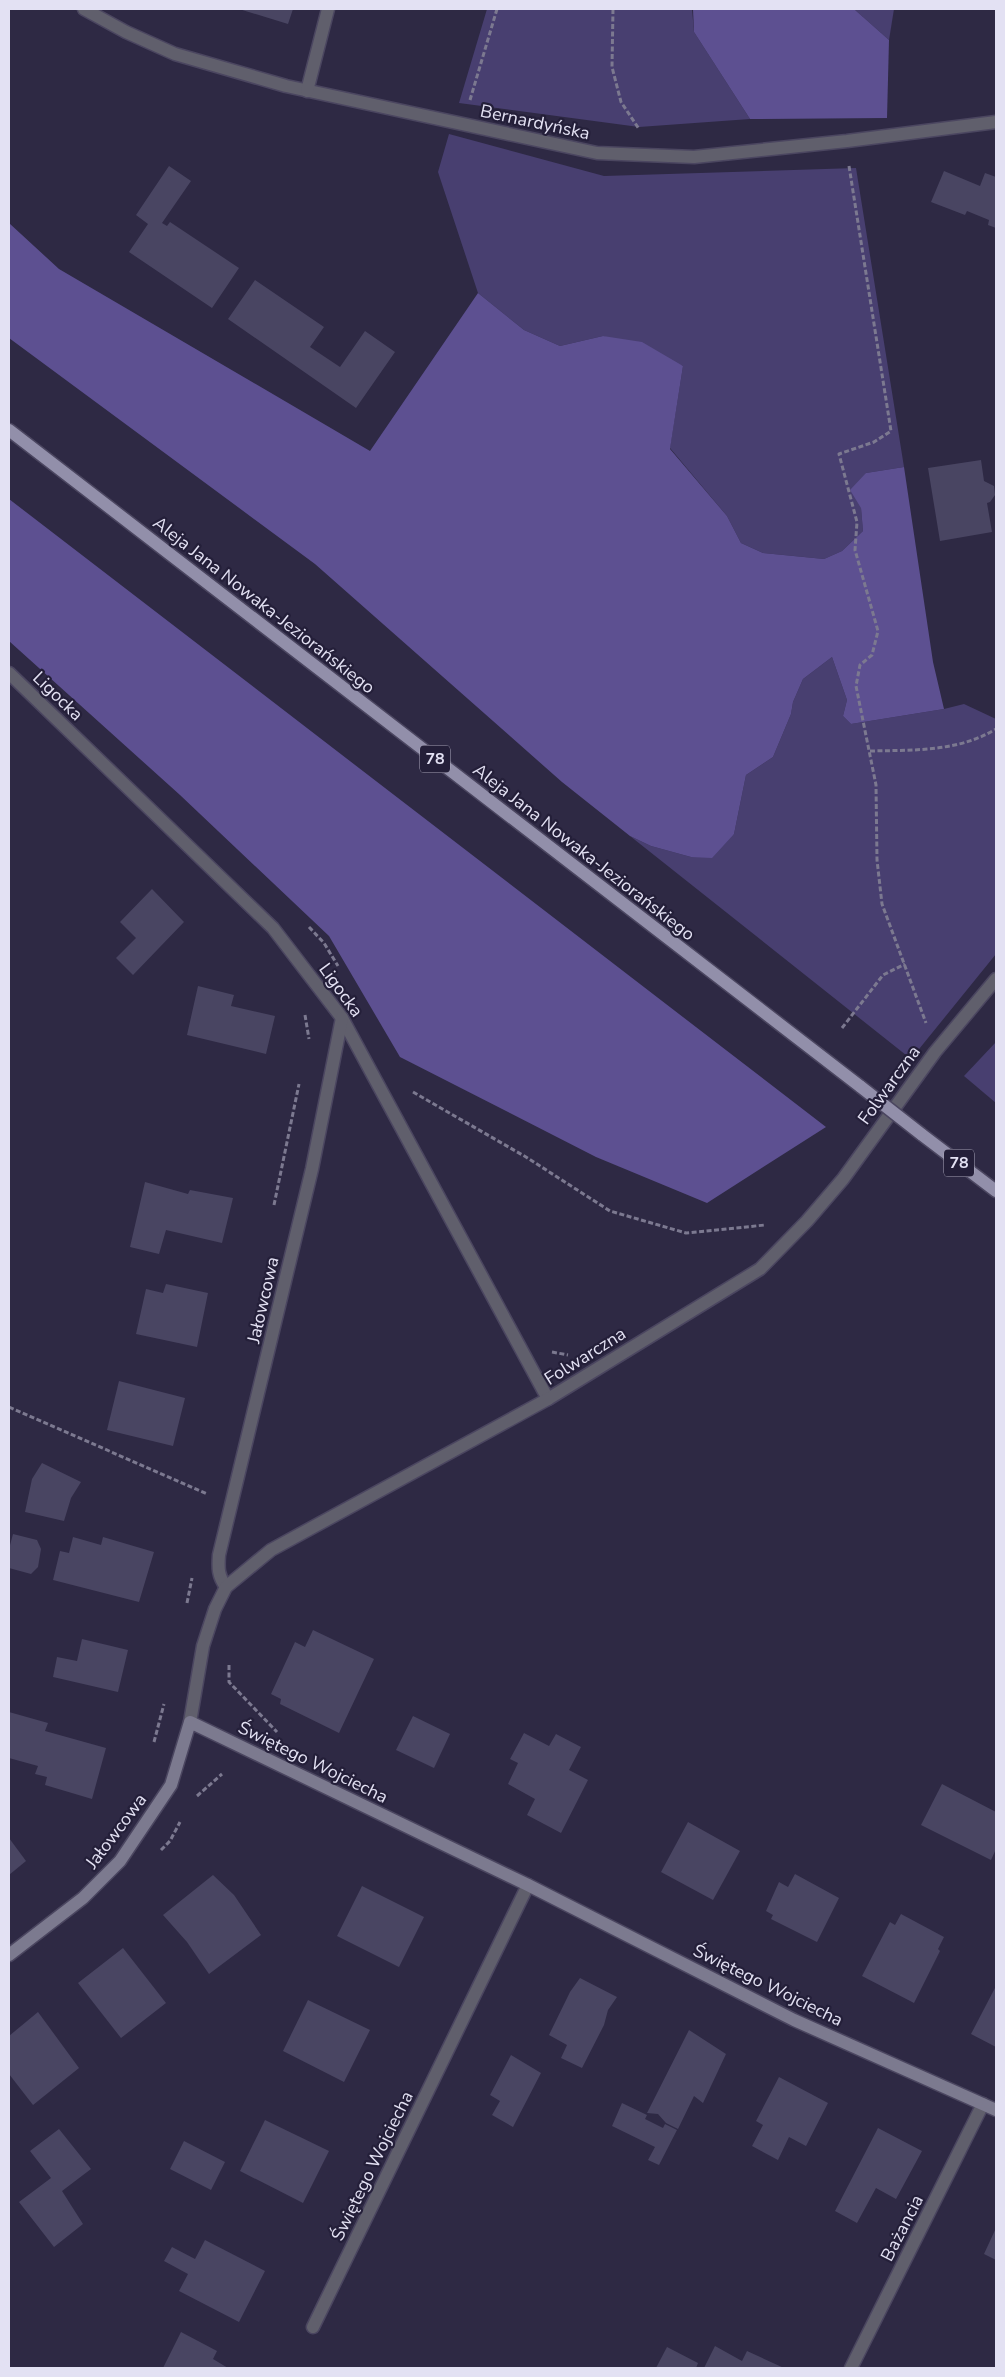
<svg xmlns="http://www.w3.org/2000/svg" width="1005" height="2377" font-family="'Nunito Sans',sans-serif">
  <rect width="100%" height="100%" fill="#2e2944"/>
  <!-- green -->
  <g fill="#483f70">
    <polygon points="487,9 692,9 694,32 750,119 639,127 459,103"/>
    <polygon points="854,9 894,9 889,40"/>
    <polygon points="449,134 604,176 856,168 904,467 866,473 861,508 863,531 842,551 824,559 763,553 741,543 727,516 670,448 683,366 603,336 560,346 524,330 478,293 438,172"/>
    <polygon points="832,657 847,700 843,716 851,724 944,709 964,704 996,719 996,954 911,1059 630,836 651,846 691,857 734,834 746,775 773,757 791,714 793,702 803,679"/>
    <polygon points="996,1042 996,1103 964,1076"/>
  </g>
  <!-- forest -->
  <g fill="#5d5091">
    <polygon points="693,9 854,9 889,40 887,118 750,119 694,32"/>
    <polygon points="9,223 59,269 370,451 478,293 524,330 560,346 603,336 642,342 683,366 670,449 727,516 741,543 763,553 824,559 842,551 863,531 861,508 850,490 866,473 904,467 933,662 944,709 851,724 843,716 847,700 832,657 803,679 793,702 791,714 773,757 746,775 734,834 712,858 691,857 651,846 630,836 562,782 315,564 9,338"/>
    <polygon points="9,499 826,1127 707,1203 596,1157 400,1057 329,936 180,795 9,641"/>
  </g>
  <!-- building -->
  <g fill="#494562">
    <polygon points="239,9 293,9 288,24"/>
    <polygon points="169,166 191,181 162,223 167,226 170,222 239,268 212,308 129,252 148,224 136,215"/>
    <polygon points="944,171 980,186 985,173 996,177 996,228 988,225 989,220 967,211 965,215 931,202"/>
    <polygon points="255,280 324,327 310,347 340,367 365,331 395,352 356,408 228,319"/>
    <polygon points="981,460 984,481 994,486 995,495 990,502 987,503 992,532 940,541 928,468"/>
    <polygon points="152,889 184,922 133,975 116,958 136,938 120,922"/>
    <polygon points="198,986 234,995 231,1006 275,1016 266,1054 187,1035"/>
    <polygon points="145,1182 188,1194 190,1190 233,1198 222,1243 166,1230 159,1254 130,1247"/>
    <polygon points="166,1284 208,1293 197,1347 136,1334 146,1289 163,1293"/>
    <polygon points="119,1381 185,1398 173,1446 107,1430"/>
    <polygon points="42,1463 81,1482 71,1498 64,1521 25,1512 32,1479"/>
    <polygon points="13,1534 37,1540 41,1549 38,1567 31,1574 9,1568 9,1549"/>
    <polygon points="73,1537 101,1545 103,1537 154,1552 139,1602 53,1580 60,1551 69,1553"/>
    <polygon points="313,1630 374,1659 339,1733 280,1704 281,1699 271,1694 295,1642 305,1647"/>
    <polygon points="82,1639 128,1650 118,1692 53,1677 57,1657 77,1661"/>
    <polygon points="9,1712 48,1723 45,1731 106,1748 92,1799 45,1785 47,1777 35,1774 38,1766 9,1758"/>
    <polygon points="413,1716 450,1734 434,1768 396,1750"/>
    <polygon points="524,1733 549,1746 556,1734 581,1747 569,1770 588,1780 561,1833 527,1815 535,1799 508,1784 518,1763 510,1759"/>
    <polygon points="942,1784 996,1812 996,1849 991,1860 921,1825"/>
    <polygon points="688,1822 740,1851 713,1900 661,1872"/>
    <polygon points="9,1838 26,1861 9,1875"/>
    <polygon points="795,1874 839,1898 817,1942 771,1919 773,1915 766,1911 779,1882 788,1887"/>
    <polygon points="213,1875 234,1895 261,1935 209,1974 187,1942 163,1915"/>
    <polygon points="362,1886 424,1917 399,1967 337,1936"/>
    <polygon points="901,1914 944,1937 938,1949 940,1951 914,2003 862,1976 890,1922 895,1925"/>
    <polygon points="123,1948 166,2003 121,2038 78,1983"/>
    <polygon points="580,1978 617,1997 608,2010 604,2025 582,2068 561,2058 567,2045 549,2035 570,1992"/>
    <polygon points="996,1986 996,2047 971,2034"/>
    <polygon points="308,2000 370,2030 344,2082 283,2051"/>
    <polygon points="38,2012 79,2068 33,2105 9,2074 9,2036"/>
    <polygon points="689,2030 726,2054 703,2103 694,2096 678,2129 666,2123 658,2114 647,2113"/>
    <polygon points="511,2055 541,2073 513,2127 492,2115 500,2101 490,2095"/>
    <polygon points="779,2077 828,2103 806,2146 789,2137 778,2160 752,2146 763,2125 756,2121"/>
    <polygon points="622,2103 647,2115 645,2119 663,2128 665,2124 677,2130 659,2165 648,2160 655,2147 612,2126"/>
    <polygon points="265,2120 329,2151 303,2203 240,2171"/>
    <polygon points="878,2128 922,2151 896,2199 876,2188 857,2223 835,2211"/>
    <polygon points="59,2129 91,2169 62,2191 83,2224 54,2247 19,2202 51,2178 30,2151"/>
    <polygon points="184,2141 225,2162 211,2190 170,2169"/>
    <polygon points="996,2228 996,2260 984,2254"/>
    <polygon points="205,2240 265,2271 239,2322 179,2291 188,2274 164,2261 172,2247 195,2259"/>
    <polygon points="181,2332 217,2351 213,2359 228,2368 163,2368"/>
    <polygon points="715,2346 742,2361 747,2351 784,2368 704,2368"/>
    <polygon points="667,2347 698,2363 696,2368 656,2368"/>
  </g>
  <g fill="none" stroke-linecap="round" stroke-linejoin="round">
    <defs>
      <g id="street">
        <polyline points="84,9 126,32 175,54 286,86 597,153 694,157 847,141 996,122"/>
        <polyline points="307,91 328,9"/>
        <polyline points="9,673 273,928 342,1018 548,1399"/>
        <path d="M226 1587C218 1576 218 1568 219 1555L312 1169 342 1018"/>
        <polyline points="190,1722 203,1646 215,1609 226,1587 271,1550 548,1399 760,1269 807,1221 843,1179 935,1052 996,979"/>
        <polyline points="313,2327 528,1885"/>
        <polyline points="851,2368 983,2104"/>
      </g>
      <polyline id="secondary" points="9,1955 83,1898 120,1861 171,1785 190,1722 528,1885 794,2020 996,2110"/>
      <g id="primary">
        <polyline points="9,430 861,1087"/>
        <polyline points="921,1134 996,1191"/>
      </g>
    </defs>
    <!-- street casing -->
    <use href="#street" stroke="#4b4660" stroke-width="15"/>
    <!-- secondary casing -->
    <use href="#secondary" stroke="#4b4660" stroke-width="15"/>
    <!-- primary casing -->
    <use href="#primary" stroke="#4b4660" stroke-width="15"/>
    <!-- path -->
    <g stroke="#7c7990" stroke-width="3" stroke-dasharray="5 2.5" stroke-linecap="butt">
      <polyline points="613,9 612,67 621,102 639,129"/>
      <polyline points="470,100 497,9"/>
      <polyline points="849,166 891,431 874,442 839,454 857,522 855,550 878,631 872,655 860,665 856,686 876,785 877,860 882,904 926,1023"/>
      <path d="M870 751C913 750 958 752 996 729"/>
      <polyline points="309,927 324,943 338,966"/>
      <polyline points="305,1015 309,1039"/>
      <polyline points="842,1028 883,975 905,964"/>
      <polyline points="413,1092 526,1157 610,1211 686,1233 765,1225"/>
      <polyline points="274,1205 299,1084"/>
      <polyline points="552,1352 568,1355"/>
      <polyline points="9,1407 207,1494"/>
      <polyline points="187,1603 192,1578"/>
      <polyline points="229,1665 229,1682 277,1732"/>
      <polyline points="154,1742 164,1704"/>
      <polyline points="197,1796 222,1774"/>
      <polyline points="161,1850 170,1841 180,1822"/>
    </g>
    <!-- street -->
    <use href="#street" stroke="#605f6c" stroke-width="12"/>
    <!-- secondary -->
    <use href="#secondary" stroke="#7c7a8f" stroke-width="12"/>
    <!-- primary -->
    <use href="#primary" stroke="#928faa" stroke-width="12"/>
    <defs>
      <polyline id="primary-bridge" points="861,1087 921,1134"/>
    </defs>
    <!-- primary-bridge casing -->
    <use href="#primary-bridge" stroke="#4b4660" stroke-width="15" stroke-linecap="butt"/>
    <!-- primary-bridge -->
    <use href="#primary-bridge" stroke="#928faa" stroke-width="12"/>
  </g>
  <g text-anchor="middle" dominant-baseline="central" stroke-width="4.5" stroke-linejoin="round" paint-order="stroke">
    <!-- shield labels -->
    <g fill="#241f39" stroke="#aaa7bb" stroke-width="1">
      <rect x="420" y="745.5" width="30" height="27" rx="4"/>
      <rect x="944" y="1149.5" width="30" height="27" rx="4"/>
    </g>
    <g font-size="16" font-weight="bold" fill="#e3e1f3">
      <text x="435" y="759">78</text>
      <text x="959" y="1163">78</text>
    </g>
    <!-- street labels -->
    <g font-size="18" fill="#e3e1f3" stroke="#241f39">
      <text transform="translate(535 122) rotate(12)">Bernardyńska</text>
      <text transform="translate(264 605) rotate(38)">Aleja Jana Nowaka-Jeziorańskiego</text>
      <text transform="translate(58 696) rotate(44)">Ligocka</text>
      <text transform="translate(584 852) rotate(38)">Aleja Jana Nowaka-Jeziorańskiego</text>
      <text transform="translate(341 990) rotate(54)">Ligocka</text>
      <text transform="translate(889 1085) rotate(-54)">Folwarczna</text>
      <text transform="translate(263 1300) rotate(-77)">Jałowcowa</text>
      <text transform="translate(585 1356) rotate(-32)">Folwarczna</text>
      <text transform="translate(313 1762) rotate(26)">Świętego Wojciecha</text>
      <text transform="translate(116 1831) rotate(-53)">Jałowcowa</text>
      <text transform="translate(768 1985) rotate(26)">Świętego Wojciecha</text>
      <text transform="translate(372 2166) rotate(-64)">Świętego Wojciecha</text>
      <text transform="translate(902 2228) rotate(-63)">Bażancia</text>
    </g>
  </g>
  <!-- border -->
  <rect width="1005" height="2377" fill="none" stroke="#e3e1f3" stroke-width="20"/>
</svg>
